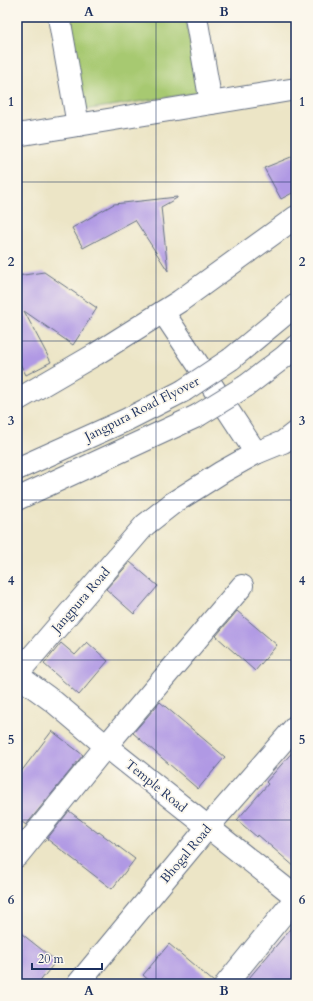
<svg xmlns="http://www.w3.org/2000/svg" width="313" height="1001" font-family="Cardo,serif">
  <rect width="100%" height="100%" fill="#fbf7ec"/>
  <filter id="ink" filterUnits="userSpaceOnUse"><feTurbulence type="fractalNoise" baseFrequency=".025" numOctaves="2"/><feDisplacementMap in="SourceGraphic" scale="8" xChannelSelector="R" yChannelSelector="G"/><feConvolveMatrix kernelMatrix="1 2 1 2 8 2 1 2 1" color-interpolation-filters="sRGB"/></filter>
  <filter id="wash" filterUnits="userSpaceOnUse"><feTurbulence type="fractalNoise" baseFrequency=".012" numOctaves="4" result="noise"/><feDisplacementMap in="SourceGraphic" scale="16" xChannelSelector="R" yChannelSelector="G"/><feGaussianBlur stdDeviation="0.9" result="paint"/><feColorMatrix in="noise" values="0 0 0 0 0 0 0 0 0 0 0 0 0 0 0 0 0 1.4 0 .05"/><feComposite in="paint" operator="in"/></filter>
  <g filter="url(#wash)">
    <rect width="100%" height="100%" fill="#ece5c6"/>
    <!-- green -->
    <polygon fill="#a7c971" stroke="#617c68" points="68,17 186,17 197,93 84,110"/>
    <g id="blocks">
      <!-- building -->
      <g fill="#b099e4">
        <polygon points="296,155 296,191 281,199 264,168"/>
        <polygon points="177,197 177,198 161,207 168,271 135,220 83,248 72,228 114,204"/>
        <polygon points="44,272 97,308 73,345 24,311 51,362 26,375 17,358 17,276"/>
        <polygon points="130,562 158,586 134,614 106,589"/>
        <polygon points="237,611 277,645 255,671 216,636"/>
        <polygon points="87,642 108,661 79,695 44,664 61,643 75,655"/>
        <polygon points="160,702 225,757 198,789 133,733"/>
        <polygon points="52,731 83,755 26,825 17,818 17,777"/>
        <polygon points="296,748 296,868 258,835 257,837 237,820 268,784 266,782"/>
        <polygon points="69,811 98,833 99,832 135,859 112,889 47,839"/>
        <polygon points="296,922 296,984 244,984"/>
        <polygon points="17,930 56,961 38,984 17,984"/>
        <polygon points="169,944 214,982 214,984 153,984 143,975"/>
      </g>
    </g>
  </g>
  <g filter="url(#ink)">
    <use href="#blocks" fill-opacity="0" stroke="#646f82" stroke-width="1"/>
    <g fill="none" stroke-linecap="round" stroke-linejoin="round">
      <defs>
        <g id="minor">
          <polyline points="59,17 78,125"/>
          <polyline points="196,17 211,103"/>
          <polyline points="17,135 296,89"/>
          <polyline points="163,312 197,363 256,453"/>
          <polyline points="17,400 96,354 180,301 296,217"/>
          <polyline points="17,674 145,525 173,503 222,472 256,453 283,442 296,432"/>
          <polyline points="17,675 54,702 106,746 296,897"/>
          <polyline points="17,856 106,746 242,586"/>
          <polyline points="78,984 208,827 296,726"/>
          <polyline points="226,984 296,898"/>
        </g>
        <g id="primary">
          <polyline points="231,359 296,305"/>
          <polyline points="246,386 284,357 296,346"/>
          <polyline points="17,469 126,420 183,391"/>
          <polyline points="17,499 197,416"/>
        </g>
      </defs>
      <!-- minor casing -->
      <use href="#minor" stroke="#646f82" stroke-width="24"/>
      <!-- primary casing -->
      <use href="#primary" stroke="#646f82" stroke-width="24"/>
      <!-- minor -->
      <use href="#minor" stroke="#fff" stroke-width="22"/>
      <!-- primary -->
      <use href="#primary" stroke="#fff" stroke-width="22"/>
      <defs>
        <g id="primary-bridge">
          <polyline points="183,391 231,359"/>
          <polyline points="197,416 246,386"/>
        </g>
      </defs>
      <!-- primary-bridge casing -->
      <use href="#primary-bridge" stroke="#646f82" stroke-width="24" stroke-linecap="butt"/>
      <!-- primary-bridge -->
      <use href="#primary-bridge" stroke="#fff" stroke-width="22"/>
    </g>
  </g>
  <!-- grid -->
  <path fill="none" stroke="#1b2f5e" stroke-width="1" stroke-opacity="0.55" d="M156 17V984M17 182H296M17 341H296M17 500H296M17 660H296M17 820H296"/>
  <g text-anchor="middle" dominant-baseline="central" stroke-width="3.5" stroke-linejoin="round" paint-order="stroke">
    <!-- street labels -->
    <g font-size="13" fill="#1b2f5e" stroke="#fbf7ec">
      <text transform="translate(142 409) rotate(-27)">Jangpura Road Flyover</text>
      <text transform="translate(81 600) rotate(-49)">Jangpura Road</text>
      <text transform="translate(156 786) rotate(39)">Temple Road</text>
      <text transform="translate(186 854) rotate(-50)">Bhogal Road</text>
    </g>
  </g>
  <!-- margin -->
  <rect width="313" height="1001" fill="none" stroke="#fbf7ec" stroke-width="44"/>
  <!-- scale -->
  <path d="M32 963v6h70v-6" fill="none" stroke="#1b2f5e" stroke-width="2"/>
  <text x="38" y="963" font-size="12" fill="#1b2f5e" stroke="#fbf7ec" stroke-width="3" paint-order="stroke">20 m</text>
  <rect x="22" y="22" width="269" height="957" fill="none" stroke="#1b2f5e" stroke-width="1.5"/>
  <g font-size="13" text-anchor="middle" font-weight="bold" fill="#1b2f5e">
    <text x="89" y="16">A</text>
    <text x="224" y="16">B</text>
    <text x="11" y="106">1</text>
    <text x="302" y="106">1</text>
    <text x="11" y="266">2</text>
    <text x="302" y="266">2</text>
    <text x="11" y="425">3</text>
    <text x="302" y="425">3</text>
    <text x="11" y="585">4</text>
    <text x="302" y="585">4</text>
    <text x="11" y="744">5</text>
    <text x="302" y="744">5</text>
    <text x="11" y="904">6</text>
    <text x="302" y="904">6</text>
    <text x="89" y="995">A</text>
    <text x="224" y="995">B</text>
  </g>
</svg>
